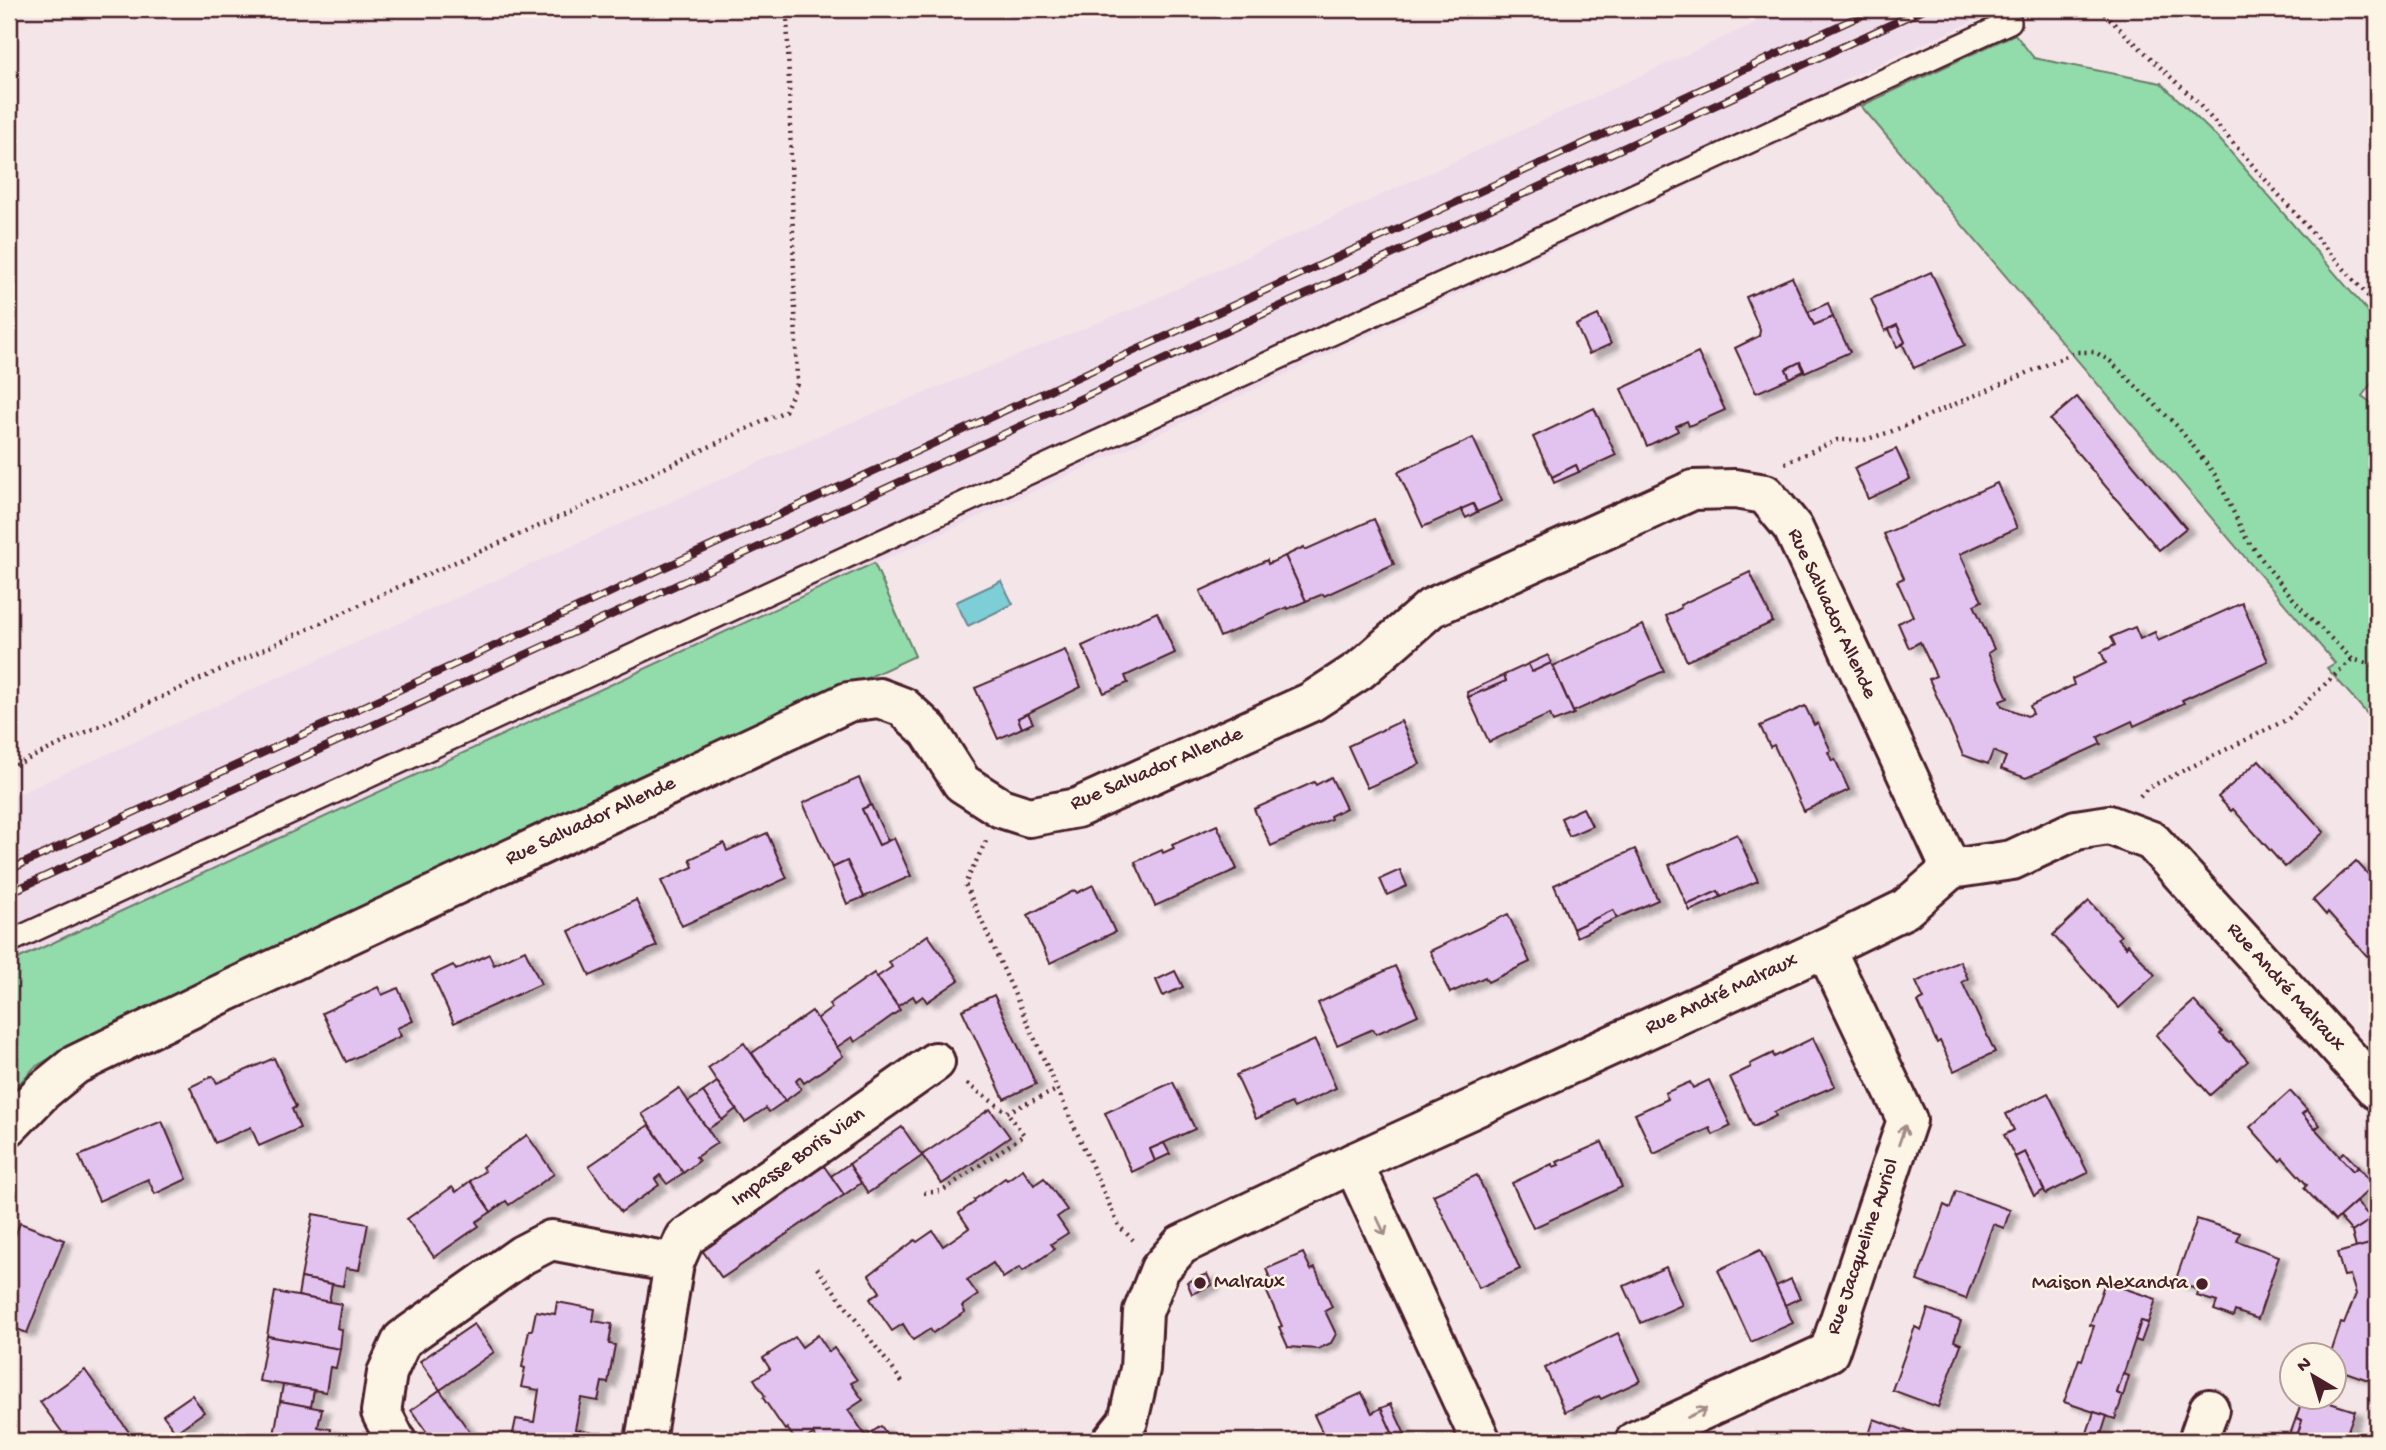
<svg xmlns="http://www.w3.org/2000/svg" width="2386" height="1450" font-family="'Gochi Hand',sans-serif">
  <defs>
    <filter id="shadow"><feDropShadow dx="8" dy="4.5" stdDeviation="2" flood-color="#0004"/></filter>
  </defs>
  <rect width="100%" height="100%" fill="#f4e6e8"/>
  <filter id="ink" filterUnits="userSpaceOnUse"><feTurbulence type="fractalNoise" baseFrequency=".0143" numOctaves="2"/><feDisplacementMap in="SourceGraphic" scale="14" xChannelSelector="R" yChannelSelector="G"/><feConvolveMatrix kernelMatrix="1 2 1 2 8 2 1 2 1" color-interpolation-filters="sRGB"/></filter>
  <g filter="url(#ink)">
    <!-- built -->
    <polygon fill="#efdcea" points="1785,9 2000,9 1842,81 1861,106 1109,457 9,963 9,798 817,436 1137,307"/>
    <!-- green -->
    <g fill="#92dbab" stroke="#6e7d6b" stroke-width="2">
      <polygon points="2015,34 2034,58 2161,83 2221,141 2377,322 2377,376 2362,396 2377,407 2377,725 2327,668 2335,663 1861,106"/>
      <polygon points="874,563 915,656 85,1038 35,1067 9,1094 9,963"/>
    </g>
    <!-- water -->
    <polygon fill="#7dced6" stroke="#698892" stroke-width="2" points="1001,581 1013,604 968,626 956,602"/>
    <!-- building -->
    <g fill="#e2c3ef" stroke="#4a1f2b" stroke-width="2" filter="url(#shadow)">
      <polygon points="1931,272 1965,345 1914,368 1903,345 1905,342 1897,325 1885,331 1871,299"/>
      <polygon points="1792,277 1814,325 1833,317 1850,352 1805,372 1800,362 1786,369 1790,378 1756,393 1735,348 1759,336 1760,330 1746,297"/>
      <polygon points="1828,303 1833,317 1814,325 1808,312"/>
      <polygon points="1598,315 1611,344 1589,354 1576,325"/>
      <polygon points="1897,325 1905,342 1897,347 1889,329"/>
      <polygon points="1698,353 1725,410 1689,426 1687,421 1676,426 1678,431 1647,446 1621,389"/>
      <polygon points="1800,362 1804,371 1790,378 1786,369"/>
      <polygon points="2077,397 2186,528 2159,550 2050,420"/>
      <polygon points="1594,408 1616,455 1579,472 1576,465 1552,477 1533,437"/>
      <polygon points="1473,438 1502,501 1477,512 1473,504 1423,527 1398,472"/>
      <polygon points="1896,449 1910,479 1868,499 1854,468"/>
      <polygon points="1576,465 1579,472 1554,483 1552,477"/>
      <polygon points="1997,483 2017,528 1960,554 1982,601 1974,605 1994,649 1988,653 2008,698 2000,701 2002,706 2027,716 2033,714 2030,706 2074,685 2072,679 2106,663 2101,652 2115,645 2111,637 2135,627 2140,639 2155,632 2158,641 2242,603 2268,661 2182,700 2184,703 2134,726 2132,721 2098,737 2101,744 2026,778 2001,769 2006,757 1993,751 1988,764 1963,755 1929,679 1936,676 1920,642 1909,648 1898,623 1913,616 1897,581 1904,578 1884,534"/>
      <polygon points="1473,504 1477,512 1466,518 1461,509"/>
      <polygon points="1374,519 1394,564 1324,596 1323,594 1306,601 1285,556 1304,547 1305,550"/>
      <polygon points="1285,556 1306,601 1288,609 1287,607 1220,637 1200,591 1267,560 1268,564"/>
      <polygon points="1750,572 1773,622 1687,661 1666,616 1681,608 1680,605"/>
      <polygon points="1157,612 1175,653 1125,676 1128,683 1104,693 1082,646"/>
      <polygon points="1643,625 1664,671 1573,712 1553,666"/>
      <polygon points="1065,650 1081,687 1018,718 1022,728 998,739 975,688"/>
      <polygon points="1548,655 1551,663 1532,672 1528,664"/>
      <polygon points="1551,663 1574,714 1553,722 1550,714 1489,742 1468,697 1506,681 1504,675 1528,664 1532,672"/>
      <polygon points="1504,675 1506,681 1468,697 1467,692"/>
      <polygon points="1805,706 1814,725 1818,723 1831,751 1828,752 1832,761 1835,759 1849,790 1804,811 1774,745 1770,747 1760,726"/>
      <polygon points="1028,713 1033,723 1022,728 1018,718"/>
      <polygon points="1401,721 1420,764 1367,788 1348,746"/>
      <polygon points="2259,760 2324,832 2285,867 2233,809 2231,811 2218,797"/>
      <polygon points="1331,777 1346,808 1330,816 1331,819 1271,846 1254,809 1314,782 1316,785"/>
      <polygon points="859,778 871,805 862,809 879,845 894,838 911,876 864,897 847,861 832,868 803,803"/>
      <polygon points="871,805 888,841 879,845 862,809"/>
      <polygon points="1583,808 1592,826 1569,836 1561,818"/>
      <polygon points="1217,825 1237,869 1155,906 1135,862 1162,850 1163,853 1174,848 1172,845"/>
      <polygon points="767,833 787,878 682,926 661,881 693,867 690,859 724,843 727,851"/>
      <polygon points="1737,834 1758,881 1721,897 1718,891 1687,905 1669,865"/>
      <polygon points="1635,849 1658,900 1617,918 1613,910 1573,929 1554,885"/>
      <polygon points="847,861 864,897 847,904 832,868"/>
      <polygon points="2356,861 2377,884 2377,946 2367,956 2328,912 2326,915 2313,900"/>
      <polygon points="1400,870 1407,886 1387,895 1380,879"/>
      <polygon points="1093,885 1115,932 1050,963 1028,915 1075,890 1077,893"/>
      <polygon points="1718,891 1721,897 1690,911 1687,905"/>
      <polygon points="636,900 657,946 590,976 569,931"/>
      <polygon points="2089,901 2121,936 2118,938 2126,947 2128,944 2155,975 2119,1008 2053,935"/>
      <polygon points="1613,910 1617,918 1577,937 1573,929"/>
      <polygon points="1508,914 1530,962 1488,982 1485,977 1450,993 1430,951"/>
      <polygon points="928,935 959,980 927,1002 923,996 916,1001 913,996 898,1006 877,977 892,967 889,962"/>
      <polygon points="525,950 541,984 454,1023 432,975 453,965 456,970 489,954 494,965"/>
      <polygon points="1960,961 1968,979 1962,982 1995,1052 1954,1071 1940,1041 1937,1043 1918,1002 1924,999 1916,982"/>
      <polygon points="1395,966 1418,1015 1376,1034 1373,1029 1337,1045 1318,1003"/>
      <polygon points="1175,971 1183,987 1163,996 1156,980"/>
      <polygon points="874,973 900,1010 855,1042 852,1037 837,1047 817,1019 832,1008 829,1004"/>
      <polygon points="378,987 382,995 398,988 413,1021 397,1028 401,1036 346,1062 322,1013"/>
      <polygon points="994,995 1036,1084 1004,1099 962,1010"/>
      <polygon points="2194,1001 2222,1032 2220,1034 2229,1043 2231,1042 2248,1061 2210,1095 2156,1035"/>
      <polygon points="812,1011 843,1056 804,1083 800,1077 796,1081 801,1089 785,1101 752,1053"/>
      <polygon points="1813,1038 1835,1086 1774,1112 1776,1116 1753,1127 1730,1077 1751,1067 1750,1064 1773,1053 1774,1057"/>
      <polygon points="1315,1040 1336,1088 1294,1108 1291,1103 1256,1119 1236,1075"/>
      <polygon points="744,1043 785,1101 769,1112 766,1108 745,1122 708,1068"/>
      <polygon points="274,1058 296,1107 292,1109 300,1128 259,1146 251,1127 215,1143 190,1087 213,1076 217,1083"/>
      <polygon points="1709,1080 1731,1126 1713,1135 1710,1128 1654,1154 1635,1114 1668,1099 1665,1093 1690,1082 1693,1088"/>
      <polygon points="717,1082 736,1109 722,1120 703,1092"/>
      <polygon points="1173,1082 1195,1129 1150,1149 1155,1161 1132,1172 1105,1113"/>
      <polygon points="679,1088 717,1143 696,1157 699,1161 683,1173 642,1114"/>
      <polygon points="2290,1091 2307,1110 2302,1114 2353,1171 2358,1167 2374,1185 2335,1221 2304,1188 2307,1185 2283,1158 2280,1161 2250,1127"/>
      <polygon points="703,1092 722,1120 708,1129 688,1102"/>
      <polygon points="2048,1093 2088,1173 2046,1194 2025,1152 2015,1157 2004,1135 2014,1130 2006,1114"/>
      <polygon points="990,1109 1010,1137 942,1184 922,1155"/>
      <polygon points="2307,1110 2320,1125 2315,1129 2302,1114"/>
      <polygon points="162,1121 187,1179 155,1194 148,1179 99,1201 79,1156"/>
      <polygon points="649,1125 683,1173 667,1184 660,1175 655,1179 659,1185 621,1212 589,1166"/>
      <polygon points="902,1127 922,1156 868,1193 849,1164"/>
      <polygon points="527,1135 554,1174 509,1205 506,1201 491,1212 470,1181 485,1171 482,1167"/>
      <polygon points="1602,1142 1622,1187 1533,1228 1512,1183 1552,1164 1553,1167 1559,1165 1557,1162"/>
      <polygon points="1164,1143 1170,1154 1155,1161 1150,1149"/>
      <polygon points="2025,1152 2044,1190 2034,1196 2015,1157"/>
      <polygon points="2344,1152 2358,1167 2353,1171 2339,1156"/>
      <polygon points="849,1164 861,1183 844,1195 831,1176"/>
      <polygon points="824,1166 844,1195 722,1278 702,1250"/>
      <polygon points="1023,1169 1034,1185 1044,1178 1067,1210 1057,1217 1068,1233 1051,1244 1055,1249 1023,1271 1020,1267 1003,1278 993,1263 967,1280 978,1295 962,1306 965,1312 933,1333 930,1329 913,1340 903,1324 892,1331 870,1299 880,1292 869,1275 915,1240 917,1242 933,1231 943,1246 969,1228 959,1213 975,1202 974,1200 1005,1178 1007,1180"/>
      <polygon points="1477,1175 1520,1269 1479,1288 1433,1195"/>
      <polygon points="470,1181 491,1212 476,1222 479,1226 434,1257 407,1219 452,1187 456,1192"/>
      <polygon points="1956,1191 2010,1210 2004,1228 1993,1224 1966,1299 1917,1281 1944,1205 1950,1208"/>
      <polygon points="2356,1202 2372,1219 2352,1232 2339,1217"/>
      <polygon points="313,1214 368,1224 359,1270 346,1268 343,1286 301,1278"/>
      <polygon points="2197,1219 2240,1233 2237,1241 2279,1256 2258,1319 2235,1311 2233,1317 2214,1310 2217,1302 2197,1296 2199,1290 2175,1282"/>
      <polygon points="2372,1219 2377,1242 2356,1248 2352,1232"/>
      <polygon points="20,1223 64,1240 27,1333 9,1326 9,1251"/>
      <polygon points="2377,1242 2377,1383 2334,1368 2334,1356 2330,1356 2341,1323 2344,1324 2356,1294 2350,1275 2344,1276 2337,1253"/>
      <polygon points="1760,1250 1793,1323 1751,1342 1718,1270"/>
      <polygon points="1303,1253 1311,1270 1315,1268 1332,1307 1325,1311 1336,1334 1331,1343 1318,1349 1288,1347 1279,1327 1282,1326 1266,1290 1274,1287 1266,1269"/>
      <polygon points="1666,1267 1682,1305 1641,1323 1624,1286"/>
      <polygon points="1207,1274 1212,1285 1192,1294 1187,1282"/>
      <polygon points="301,1278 332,1284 329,1302 298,1296"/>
      <polygon points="1791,1279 1800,1298 1785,1305 1776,1286"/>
      <polygon points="2105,1282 2156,1299 2148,1323 2141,1321 2135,1340 2117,1393 2123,1396 2115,1419 2064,1402 2079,1359 2082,1360 2094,1326 2090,1325"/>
      <polygon points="275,1292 341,1304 337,1328 342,1330 340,1349 267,1336"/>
      <polygon points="557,1302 595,1309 593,1321 612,1324 609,1344 615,1345 608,1383 602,1382 598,1401 581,1398 575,1429 593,1433 591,1441 509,1441 510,1438 512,1438 516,1419 534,1422 539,1390 521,1387 525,1368 522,1367 529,1330 532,1330 536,1311 555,1314"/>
      <polygon points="1928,1309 1961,1321 1954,1341 1961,1344 1938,1407 1892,1390 1915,1327 1921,1330"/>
      <polygon points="2141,1321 2148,1323 2141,1342 2135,1340"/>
      <polygon points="474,1324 494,1352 440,1390 420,1361"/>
      <polygon points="1618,1333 1640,1381 1601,1399 1599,1396 1565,1412 1545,1368"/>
      <polygon points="818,1335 829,1352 834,1348 857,1380 851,1383 863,1400 848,1410 866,1436 881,1426 892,1441 818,1441 813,1434 803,1441 796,1441 787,1428 785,1430 763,1398 765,1396 754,1379 770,1369 763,1358 795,1337 802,1347"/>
      <polygon points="267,1336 340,1349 336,1368 330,1367 326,1392 259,1381"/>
      <polygon points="85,1370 131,1435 122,1441 63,1441 61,1439 65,1436 40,1402"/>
      <polygon points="2123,1374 2129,1376 2123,1396 2117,1393"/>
      <polygon points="283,1385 314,1390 311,1407 280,1401"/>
      <polygon points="440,1390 476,1441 433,1441 411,1410"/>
      <polygon points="1362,1393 1372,1413 1381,1408 1396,1441 1334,1441 1330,1433 1324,1436 1314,1415"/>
      <polygon points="192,1395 204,1412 176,1432 163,1415"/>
      <polygon points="2303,1398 2314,1398 2355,1411 2344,1441 2295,1441 2302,1420 2296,1418"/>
      <polygon points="280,1401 322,1409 318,1427 331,1429 329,1441 273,1441"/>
      <polygon points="1391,1404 1408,1441 1396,1441 1381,1408"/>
      <polygon points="2094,1412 2107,1416 2099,1441 2085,1439"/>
      <polygon points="2296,1418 2302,1420 2296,1439 2289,1437"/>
      <polygon points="1874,1419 1923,1437 1921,1441 1867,1441"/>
    </g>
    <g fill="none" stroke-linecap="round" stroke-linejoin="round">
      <defs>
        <polyline id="lane" points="9,942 2010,22"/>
        <g id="street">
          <polyline points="9,1126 43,1091 75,1065 217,996 848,702 879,698 903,707 929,731 962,783 1001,808 1029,817 1077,808 1311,702 1360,670 1431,608 1693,490 1735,489 1765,494 1793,528 1951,869"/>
          <polyline points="1353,1163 1481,1441"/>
          <polyline points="396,1441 381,1412 387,1373 402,1340 522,1255 551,1240 674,1263"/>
          <polyline points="645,1441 674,1263 685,1238 935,1062"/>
          <polyline points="1112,1441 1128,1421 1140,1369 1143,1312 1160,1269 1181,1245 1353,1163 1825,948 1905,909 1951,869 2012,860 2076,830 2109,825 2152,841 2377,1090"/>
          <polyline points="1635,1441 1829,1352 1907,1120 1825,948"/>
          <polyline points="2198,1441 2209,1409"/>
        </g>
      </defs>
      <!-- lane casing -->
      <use href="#lane" stroke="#4a1f2b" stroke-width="26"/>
      <!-- street casing -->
      <use href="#street" stroke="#4a1f2b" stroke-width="44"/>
      <!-- path -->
      <g stroke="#4a1f2b" stroke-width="4.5" stroke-dasharray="2 5" stroke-linecap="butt">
        <polyline points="2099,9 2195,100 2377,306"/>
        <polyline points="2037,14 2053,9"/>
        <polyline points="1785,463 1837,440 1864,440 1890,432 2076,352 2095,352 2110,361 2178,427 2216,476 2246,538 2269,569 2305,613 2352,659 2377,666"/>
        <polyline points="9,768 409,582 567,514 785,411 797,384 787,9"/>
        <polyline points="2140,796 2148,788 2288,719 2352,659"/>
        <polyline points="986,841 965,884 1119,1226 1133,1240"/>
        <polyline points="967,1084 1007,1112 1057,1090"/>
        <polyline points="924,1193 942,1191 1024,1135 1007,1112"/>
        <polyline points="817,1268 903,1383"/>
      </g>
      <!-- lane -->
      <use href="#lane" stroke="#fcf5e5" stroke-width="21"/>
      <!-- street -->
      <use href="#street" stroke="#fcf5e5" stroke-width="38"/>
      <defs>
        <g id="rail">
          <polyline points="9,870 1875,9"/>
          <polyline points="9,893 1924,9"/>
        </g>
      </defs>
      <!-- rail casing -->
      <use href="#rail" stroke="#4a1f2b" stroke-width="8"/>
      <!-- rail -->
      <use href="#rail" stroke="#fcf5e5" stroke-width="5" stroke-dasharray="16" stroke-linecap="butt"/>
    </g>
    <!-- one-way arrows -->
    <defs><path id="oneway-shaft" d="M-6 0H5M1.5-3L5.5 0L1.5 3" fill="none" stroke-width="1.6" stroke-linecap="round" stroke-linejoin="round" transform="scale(1.75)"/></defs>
    <g stroke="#a38a88">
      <use href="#oneway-shaft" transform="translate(1902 1135) rotate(-71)"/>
      <use href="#oneway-shaft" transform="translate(1381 1226) rotate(65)"/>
      <use href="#oneway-shaft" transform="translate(1697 1413) rotate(-25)"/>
    </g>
  </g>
  <!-- markers -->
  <g fill="#4a1f2b" stroke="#fcf5e5" stroke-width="2.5">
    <circle cx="1200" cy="1283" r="7"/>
    <circle cx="2202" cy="1284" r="7"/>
  </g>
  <g text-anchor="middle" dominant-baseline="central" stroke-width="5" stroke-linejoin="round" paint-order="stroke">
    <!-- street labels -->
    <g font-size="21" fill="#4a1f2b" stroke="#fcf5e5">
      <text transform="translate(1831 614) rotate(65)">Rue Salvador Allende</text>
      <text transform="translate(1157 770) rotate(-23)">Rue Salvador Allende</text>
      <text transform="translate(591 822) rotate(-25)">Rue Salvador Allende</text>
      <text transform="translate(2285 988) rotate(48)">Rue André Malraux</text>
      <text transform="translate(1722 995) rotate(-25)">Rue André Malraux</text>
      <text transform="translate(799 1158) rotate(-35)">Impasse Boris Vian</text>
      <text transform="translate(1864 1247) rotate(-71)">Rue Jacqueline Auriol</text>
    </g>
    <!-- poi labels -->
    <g font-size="21" fill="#4a1f2b" stroke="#fcf5e5" text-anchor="start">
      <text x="1214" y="1283">Malraux</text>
      <text x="2188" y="1284" text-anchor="end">Maison Alexandra</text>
    </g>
  </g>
  <!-- margin -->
  <rect width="2386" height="1450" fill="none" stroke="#fcf5e5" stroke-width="35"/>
  <rect x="18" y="18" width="2351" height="1415" fill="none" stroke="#4a1f2b" stroke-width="2.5" filter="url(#ink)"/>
  <!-- north arrow -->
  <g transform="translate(2313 1376) rotate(322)"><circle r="33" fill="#fcf5e5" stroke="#b59f9b" stroke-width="2"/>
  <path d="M0-5L12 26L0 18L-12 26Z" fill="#4a1f2b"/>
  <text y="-10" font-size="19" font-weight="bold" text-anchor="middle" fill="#4a1f2b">N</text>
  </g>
</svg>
